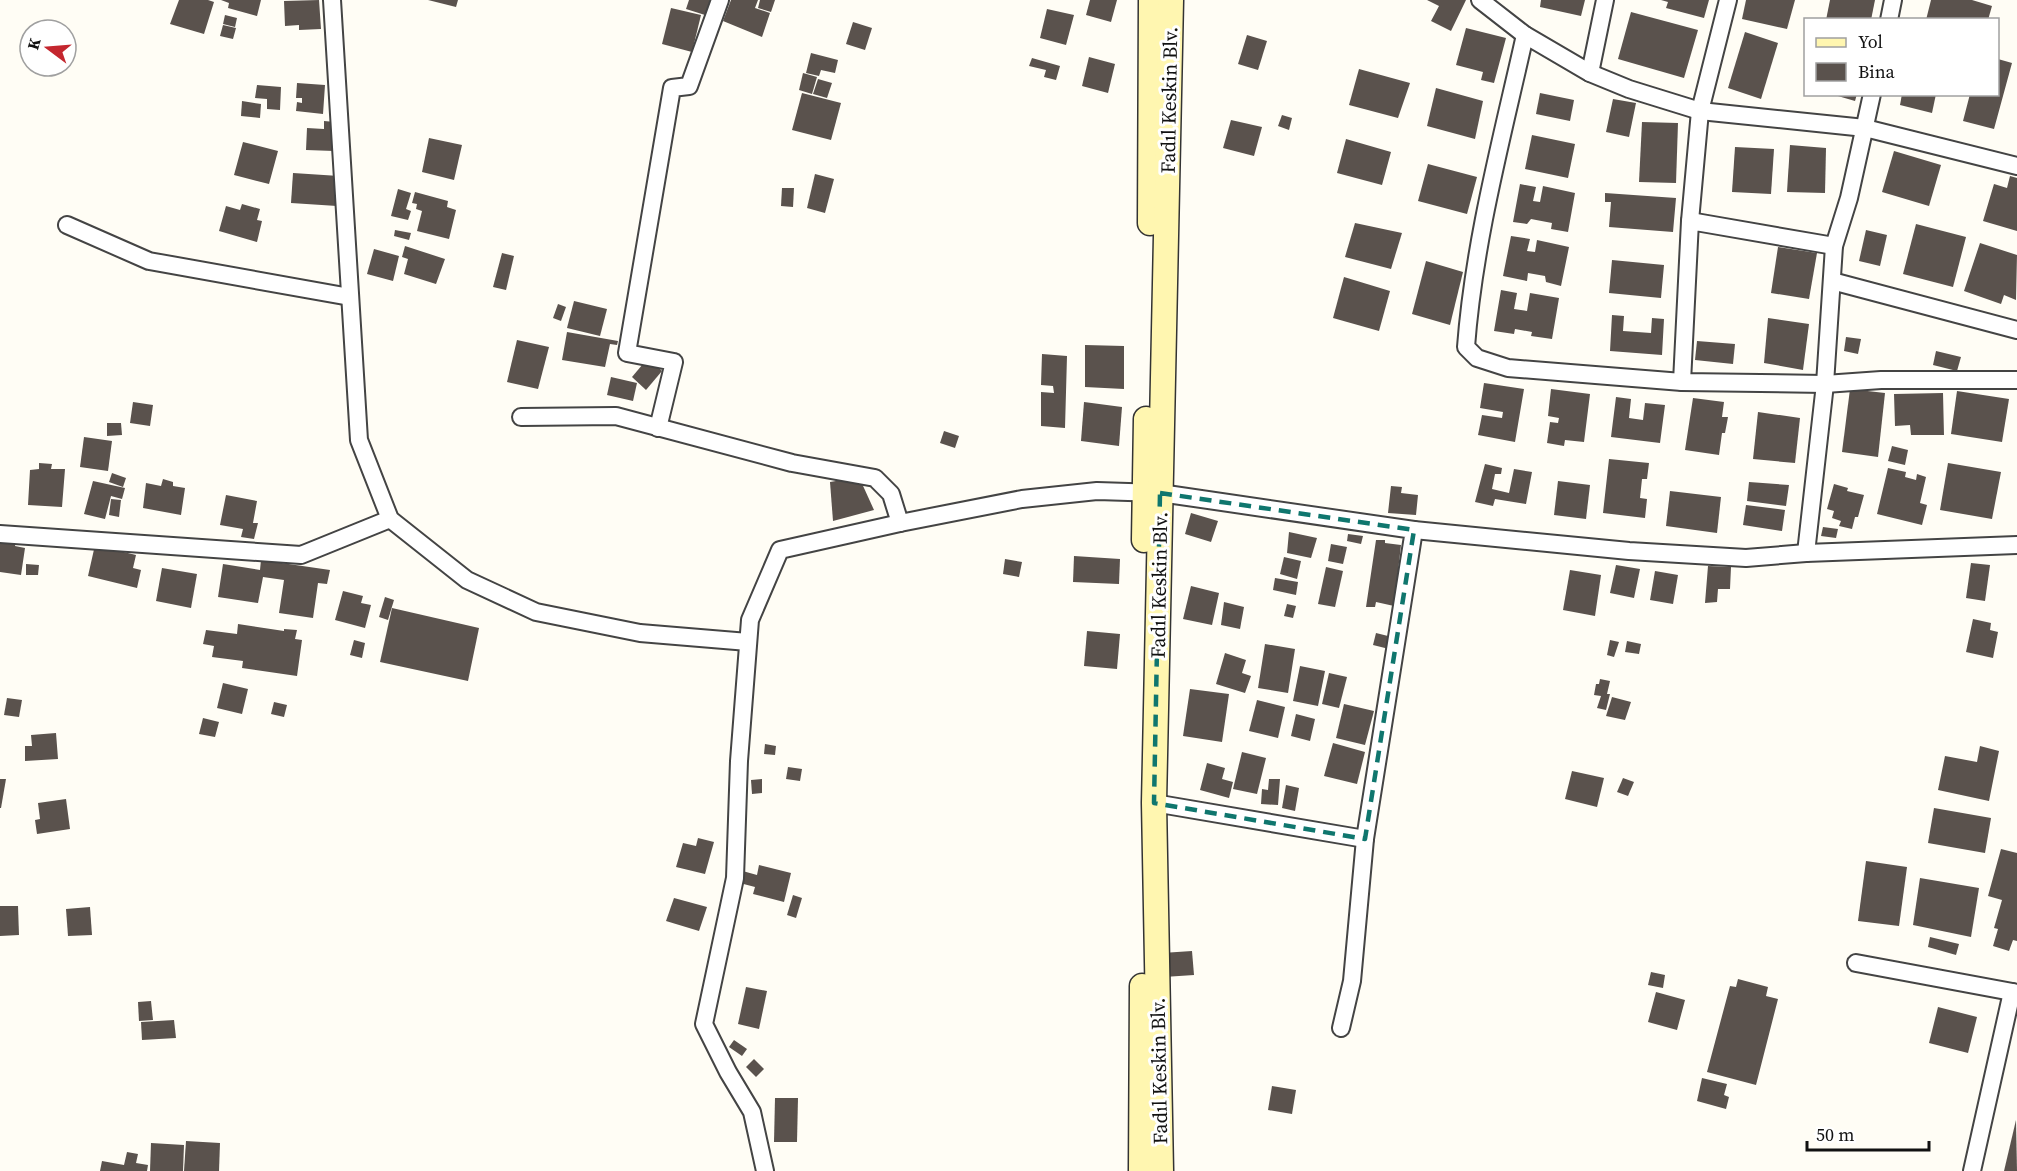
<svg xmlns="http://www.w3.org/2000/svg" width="2017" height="1171" font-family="'Source Serif 4',serif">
  <rect width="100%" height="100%" fill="#fffdf5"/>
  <!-- building -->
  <g fill="#5a524d">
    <polygon points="179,0 208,0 214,2 204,34 170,24"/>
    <polygon points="221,0 261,0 257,16 228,8 229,3"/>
    <polygon points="319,0 321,29 299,30 299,25 285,26 284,1"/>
    <polygon points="428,0 458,0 456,7"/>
    <polygon points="689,0 710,0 705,15 686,9"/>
    <polygon points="731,0 758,0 755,8 770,13 762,37 723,21"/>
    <polygon points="760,0 775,0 771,12 758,8"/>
    <polygon points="1090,0 1117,0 1111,22 1086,15"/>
    <polygon points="1427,0 1466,0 1451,31 1431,21 1439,6"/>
    <polygon points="1541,0 1585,0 1581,16 1540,7"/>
    <polygon points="1661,0 1709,0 1704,18 1666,8 1668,2"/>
    <polygon points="1746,0 1795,0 1787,29 1742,19"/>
    <polygon points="1830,0 1875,0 1871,20 1826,20"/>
    <polygon points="1931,0 1972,0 1992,6 1988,20 1926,20"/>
    <polygon points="671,8 701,15 692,52 662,44"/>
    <polygon points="1047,9 1074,15 1066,45 1040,38"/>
    <polygon points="1631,12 1698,30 1684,78 1618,59"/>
    <polygon points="225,15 237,18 235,27 223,24"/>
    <polygon points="853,22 872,28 865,50 846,44"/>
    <polygon points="223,25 236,28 233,39 220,36"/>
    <polygon points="1466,28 1506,38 1494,83 1481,80 1483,72 1456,65"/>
    <polygon points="1745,32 1778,43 1761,99 1728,88"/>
    <polygon points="1247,35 1267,41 1258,70 1238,64"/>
    <polygon points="811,53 838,60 835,73 821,70 819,76 806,73"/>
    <polygon points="1089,57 1115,64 1108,93 1082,86"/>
    <polygon points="1032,58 1060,66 1056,80 1044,77 1046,70 1029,66"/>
    <polygon points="1998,59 2012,63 1994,129 1963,121 1970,94 1998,94"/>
    <polygon points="1359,69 1410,83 1398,118 1349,105"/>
    <polygon points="803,73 817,77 812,94 799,90"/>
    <polygon points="818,79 832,83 827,98 813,94"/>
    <polygon points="297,83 325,85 323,114 296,111 297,102 302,103 302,98 296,98"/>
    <polygon points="257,85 281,87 280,110 267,109 267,99 255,98"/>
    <polygon points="1436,88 1483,101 1475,139 1427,126"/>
    <polygon points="802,93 841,103 831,140 792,130"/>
    <polygon points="1540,93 1574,100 1570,121 1536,114"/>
    <polygon points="1831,94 1857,94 1855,101"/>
    <polygon points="1902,94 1936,94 1932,113 1900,105"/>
    <polygon points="1613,99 1636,103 1629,137 1606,132"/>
    <polygon points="242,101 261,104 260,118 241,116"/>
    <polygon points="1282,115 1292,118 1289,130 1278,126"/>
    <polygon points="1231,120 1262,127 1254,156 1223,148"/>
    <polygon points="324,121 335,122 334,151 306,150 307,128 324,129"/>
    <polygon points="1642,122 1678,123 1676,183 1639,182"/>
    <polygon points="1532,135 1575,144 1568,178 1525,169"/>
    <polygon points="429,138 462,145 454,180 422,172"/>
    <polygon points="1346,139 1391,152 1382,185 1337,173"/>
    <polygon points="243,142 278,151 269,184 234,175"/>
    <polygon points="1790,145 1826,148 1825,193 1787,192"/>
    <polygon points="1735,147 1774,149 1771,194 1732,192"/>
    <polygon points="1894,151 1941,165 1929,206 1882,192"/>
    <polygon points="1428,164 1477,177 1467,214 1418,201"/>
    <polygon points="293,173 339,176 337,206 291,203"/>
    <polygon points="815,174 834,179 825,213 807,208"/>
    <polygon points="2010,176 2017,178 2017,231 1983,221 1994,184 2007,188"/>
    <polygon points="1520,184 1536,187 1533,201 1540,202 1543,186 1575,193 1568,232 1551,229 1552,223 1531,219 1527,224 1513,222"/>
    <polygon points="782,188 794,188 793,207 781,206"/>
    <polygon points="398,189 411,193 406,209 411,211 408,220 391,216"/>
    <polygon points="415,192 448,201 447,207 456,210 449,239 417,231 422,211 416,209 417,204 412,203"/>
    <polygon points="1605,193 1676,198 1673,232 1609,227 1611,202 1605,202"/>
    <polygon points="242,204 260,209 257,220 262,221 257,242 219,231 226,206 240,210"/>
    <polygon points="1355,223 1402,233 1391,269 1345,257"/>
    <polygon points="1916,224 1966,237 1953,287 1903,274"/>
    <polygon points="395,230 411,233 409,240 394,236"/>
    <polygon points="1866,230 1887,235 1880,266 1859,261"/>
    <polygon points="1511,236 1530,239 1527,251 1535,252 1537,240 1569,247 1561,286 1546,282 1545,276 1528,273 1527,281 1503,276"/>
    <polygon points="1980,243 2017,255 2016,300 2004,295 2001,304 1964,291"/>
    <polygon points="405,246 445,259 436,284 404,274 408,259 402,257"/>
    <polygon points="1778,247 1817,253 1809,299 1771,293"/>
    <polygon points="374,249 399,256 393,281 367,274"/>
    <polygon points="502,253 514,256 506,290 493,287"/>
    <polygon points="1612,260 1664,265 1661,298 1609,293"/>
    <polygon points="1426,261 1463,272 1450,325 1412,314"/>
    <polygon points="1344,277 1390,291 1379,331 1333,318"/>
    <polygon points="1501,290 1517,293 1514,309 1527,311 1530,293 1559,298 1552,339 1531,336 1532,332 1515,329 1514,334 1494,331"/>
    <polygon points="574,301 607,309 600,336 567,328"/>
    <polygon points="558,304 566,307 561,321 553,318"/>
    <polygon points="1612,315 1624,316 1623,331 1651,333 1652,318 1664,319 1662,355 1610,351"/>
    <polygon points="1768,318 1809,324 1803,370 1764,363"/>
    <polygon points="567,332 618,341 617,345 610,344 605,367 562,360"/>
    <polygon points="1846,337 1861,339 1858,354 1844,351"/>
    <polygon points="517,340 549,347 538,389 507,382"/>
    <polygon points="1697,341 1735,344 1733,364 1695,360"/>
    <polygon points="1085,345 1124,346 1124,389 1085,387"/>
    <polygon points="1936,351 1961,357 1957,371 1933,365"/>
    <polygon points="1042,354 1067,356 1065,428 1041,426 1041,392 1054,393 1053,386 1041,385"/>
    <polygon points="648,358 662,371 646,390 632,377"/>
    <polygon points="611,377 637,383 633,401 607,395"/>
    <polygon points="1484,383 1524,389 1515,442 1478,435 1482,415 1502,418 1503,412 1480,408"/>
    <polygon points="1551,389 1590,394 1584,442 1565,440 1564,446 1547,443 1550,422 1558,423 1559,418 1548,416"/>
    <polygon points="1850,389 1885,393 1878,457 1842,452"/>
    <polygon points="1957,391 2009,399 2002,442 1951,434"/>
    <polygon points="1943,393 1944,435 1911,435 1910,425 1895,426 1894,394"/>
    <polygon points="1616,397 1631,399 1629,418 1643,420 1645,403 1665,405 1660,443 1611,437"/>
    <polygon points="1693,398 1724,402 1722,417 1728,417 1725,433 1722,433 1719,455 1685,450"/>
    <polygon points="133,402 153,405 150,426 130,423"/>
    <polygon points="1084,402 1122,407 1119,446 1081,441"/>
    <polygon points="1758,412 1800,418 1795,463 1753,459"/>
    <polygon points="107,423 121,423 122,435 107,436"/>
    <polygon points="944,431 959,436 955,448 940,443"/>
    <polygon points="84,437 112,441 108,471 80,467"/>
    <polygon points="1892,446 1908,450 1905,465 1888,461"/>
    <polygon points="1609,459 1649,463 1647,479 1642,479 1640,498 1647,499 1645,518 1603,513"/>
    <polygon points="39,463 52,464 51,469 65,469 62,507 28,505 30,470 39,469"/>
    <polygon points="1948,463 2001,472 1992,519 1940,510"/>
    <polygon points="1485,464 1502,468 1501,474 1495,474 1492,489 1509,493 1514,469 1532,472 1526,504 1495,499 1493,506 1475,502"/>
    <polygon points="1888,468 1906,472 1905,477 1916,480 1917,474 1926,477 1920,503 1927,505 1922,525 1877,514"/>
    <polygon points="112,473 126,478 123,487 109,482"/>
    <polygon points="859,477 874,510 833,521 830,482"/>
    <polygon points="163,479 173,482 173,486 185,488 181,515 143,508 146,483 161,486"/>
    <polygon points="93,481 125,488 122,499 111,496 105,519 84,514"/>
    <polygon points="1558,481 1590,485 1586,519 1554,515"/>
    <polygon points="1749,482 1789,485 1786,506 1747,501"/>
    <polygon points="1834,484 1848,488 1847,491 1864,495 1858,517 1855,517 1852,529 1839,526 1841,521 1832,518 1834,511 1827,509"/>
    <polygon points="1391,486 1402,487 1401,493 1418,495 1416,515 1388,513"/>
    <polygon points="1670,491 1721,497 1717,533 1666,526"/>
    <polygon points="226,495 257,501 253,523 258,523 254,539 241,537 243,529 220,525"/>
    <polygon points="111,499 121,500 119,517 109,515"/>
    <polygon points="1746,505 1785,510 1782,531 1743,525"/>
    <polygon points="1191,513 1218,521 1211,542 1185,534"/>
    <polygon points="1823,527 1838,529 1836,538 1821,536"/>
    <polygon points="1289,532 1317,538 1311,558 1287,553"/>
    <polygon points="1348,534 1363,536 1361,544 1347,541"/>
    <polygon points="0,538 16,541 15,546 25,548 21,575 0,572"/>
    <polygon points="1376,540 1385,540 1385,543 1401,545 1394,606 1376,602 1375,607 1366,607"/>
    <polygon points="1331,544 1347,547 1343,564 1328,561"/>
    <polygon points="95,545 136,555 133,568 141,570 137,588 88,576"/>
    <polygon points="1074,556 1120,559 1119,584 1073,582"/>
    <polygon points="1284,557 1301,561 1297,579 1280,574"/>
    <polygon points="1005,559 1022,562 1019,577 1003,574"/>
    <polygon points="261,560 330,570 327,584 318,583 313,618 279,613 284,580 263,577 258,603 218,597 223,564 260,570"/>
    <polygon points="1971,563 1990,565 1985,601 1966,598"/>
    <polygon points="26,564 39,565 38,575 26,575"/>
    <polygon points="1616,565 1640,569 1634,598 1610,593"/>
    <polygon points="1708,566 1731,567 1730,589 1718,589 1717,602 1705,603"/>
    <polygon points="1326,567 1343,571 1335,607 1318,604"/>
    <polygon points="162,568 197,574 191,608 156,601"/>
    <polygon points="1570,570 1601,575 1595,616 1563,610"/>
    <polygon points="1655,571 1678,575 1673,604 1650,600"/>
    <polygon points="1275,578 1298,582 1296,595 1273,590"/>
    <polygon points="1191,586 1219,593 1212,625 1183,619"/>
    <polygon points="343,591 363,596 361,603 371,605 365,628 335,620"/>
    <polygon points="385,597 394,600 388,620 379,617"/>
    <polygon points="1224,602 1244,607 1240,629 1221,625"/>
    <polygon points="1287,604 1296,606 1293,618 1284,616"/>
    <polygon points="392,608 479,628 468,681 380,662"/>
    <polygon points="1973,619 1991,623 1990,630 1998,632 1993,658 1966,652"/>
    <polygon points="238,624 284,631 284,629 297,630 295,639 302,640 297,676 242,668 243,661 212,657 214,646 203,644 206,630 237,634"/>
    <polygon points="1087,631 1120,634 1117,669 1084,666"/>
    <polygon points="1376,633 1392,637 1389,649 1373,645"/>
    <polygon points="354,640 365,643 362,658 350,655"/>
    <polygon points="1610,640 1619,642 1614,657 1607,655"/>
    <polygon points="1627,641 1641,644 1639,654 1625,652"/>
    <polygon points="1265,644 1295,649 1288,693 1258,688"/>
    <polygon points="1225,653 1246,660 1242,673 1251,676 1245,693 1216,684"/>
    <polygon points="1300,666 1325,671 1318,706 1293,701"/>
    <polygon points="1329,673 1347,677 1339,708 1322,704"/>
    <polygon points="1600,679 1610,681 1607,694 1610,694 1606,710 1597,708 1601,696 1594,695 1596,684 1599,684"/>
    <polygon points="223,683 248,689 242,714 217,708"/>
    <polygon points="1190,689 1229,694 1222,742 1183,736"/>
    <polygon points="1612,697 1631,702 1625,720 1606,716"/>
    <polygon points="7,698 22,700 19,717 4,715"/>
    <polygon points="1257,700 1285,707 1278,738 1249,731"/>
    <polygon points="274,702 287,705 284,717 271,714"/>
    <polygon points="1344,704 1374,711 1365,745 1336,738"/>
    <polygon points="1296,714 1315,719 1310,741 1291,736"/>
    <polygon points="203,718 219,722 215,737 199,734"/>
    <polygon points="56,733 58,759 25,761 25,746 32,746 31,735"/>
    <polygon points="1333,743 1365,752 1357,784 1324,776"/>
    <polygon points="765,744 776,746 775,755 764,754"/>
    <polygon points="1980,746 1999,751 1989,801 1938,790 1945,756 1977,762"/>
    <polygon points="1242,752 1266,758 1257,794 1233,789"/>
    <polygon points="1207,763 1225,768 1222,779 1233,782 1229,798 1200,790"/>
    <polygon points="788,767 802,769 800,781 786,779"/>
    <polygon points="1572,771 1604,778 1597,807 1565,799"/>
    <polygon points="1623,778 1634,782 1628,796 1617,792"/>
    <polygon points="0,779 6,779 1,808 0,808"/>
    <polygon points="762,779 762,793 752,794 751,780"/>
    <polygon points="1269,779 1280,779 1278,805 1261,804 1262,789 1268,790"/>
    <polygon points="1286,785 1299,788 1295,811 1282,808"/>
    <polygon points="66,799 70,829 37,834 35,820 40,819 38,803"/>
    <polygon points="1934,808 1991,818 1985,853 1928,843"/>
    <polygon points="698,838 714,842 705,874 676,867 683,843 696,846"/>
    <polygon points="2001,849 2017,853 2017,941 2013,940 2009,951 1993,946 1998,929 1994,928 2002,900 1988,896"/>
    <polygon points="1866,861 1907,867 1899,926 1858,921"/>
    <polygon points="759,865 791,873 784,902 753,894 755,887 736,882 739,870 757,875"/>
    <polygon points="1920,878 1979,888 1971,937 1913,925"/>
    <polygon points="793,895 802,898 796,918 787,915"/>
    <polygon points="674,898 707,907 699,931 666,921"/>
    <polygon points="0,906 18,906 19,935 0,936"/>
    <polygon points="90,907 92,935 68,936 66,909"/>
    <polygon points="1930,937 1959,944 1956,955 1928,947"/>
    <polygon points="1192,951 1194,975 1164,977 1162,953"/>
    <polygon points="1651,972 1665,975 1663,988 1648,985"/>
    <polygon points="1738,979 1768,987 1766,996 1778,999 1756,1085 1707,1072 1730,986 1736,987"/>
    <polygon points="746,987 767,991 759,1029 738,1024"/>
    <polygon points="1656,992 1685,1000 1677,1030 1648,1022"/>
    <polygon points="151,1001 153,1020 139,1021 138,1002"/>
    <polygon points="1938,1007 1977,1017 1968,1053 1929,1043"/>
    <polygon points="174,1020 176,1038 142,1040 141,1022"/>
    <polygon points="734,1040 747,1049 742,1056 729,1047"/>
    <polygon points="754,1059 764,1069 756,1077 746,1067"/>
    <polygon points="1702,1078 1727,1084 1724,1095 1729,1097 1726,1109 1697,1101"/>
    <polygon points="1272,1086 1296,1090 1292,1114 1268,1110"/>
    <polygon points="775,1098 798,1098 797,1142 774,1142"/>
    <polygon points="2016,1120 2017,1171 2004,1171"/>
    <polygon points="186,1141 220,1143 219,1171 184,1171"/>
    <polygon points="151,1143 184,1145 183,1171 150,1171"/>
    <polygon points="127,1152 138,1154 136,1163 148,1165 147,1171 100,1171 102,1161 124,1165"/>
  </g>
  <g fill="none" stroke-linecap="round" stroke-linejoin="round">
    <defs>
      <g id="street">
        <polyline points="332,0 359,440 390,519 467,580 536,612 640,633 748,642"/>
        <polyline points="1480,0 1525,35 1590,73 1629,89 1700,111 1865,128 2017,166"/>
        <polyline points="1889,20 1893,0"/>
        <path d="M1525 35C1502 138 1474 241 1466 347L1477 358 1508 368 1682 382 1825 384 1881 380H2017"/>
        <polyline points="1590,73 1605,0"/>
        <polyline points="1690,221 1700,111 1728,0"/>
        <polyline points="67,225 149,261 350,297"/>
        <polyline points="1832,281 2017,330"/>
        <polyline points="1682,382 1690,221 1834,246"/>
        <polyline points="521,417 616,416 792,463 875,478 891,494 900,523"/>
        <polyline points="658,428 674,362 627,353 672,88 689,86 720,0"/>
        <polyline points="1414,530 1629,551 1746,558 1806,553 2017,545"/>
        <polyline points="0,534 301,555 390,519"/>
        <polyline points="1806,553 1825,384 1834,246 1849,198 1872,94"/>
        <polyline points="1154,803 1365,839"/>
        <polyline points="1856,963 2017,993"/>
        <polyline points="765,1171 752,1112 728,1072 704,1024 735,878 739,761 750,620 780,550 900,523 1022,499 1097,491 1160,493 1414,530 1365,839 1352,981 1341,1028"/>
        <polyline points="1972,1171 2012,992"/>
      </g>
      <g id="secondary">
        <polyline points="1150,223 1151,0"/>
        <polyline points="1144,540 1146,419"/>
        <polyline points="1141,1171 1142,986"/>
        <polyline points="1161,1171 1154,803 1171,0"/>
      </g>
    </defs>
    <!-- street casing -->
    <use href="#street" stroke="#444" stroke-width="20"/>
    <!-- secondary casing -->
    <use href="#secondary" stroke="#333" stroke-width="27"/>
    <!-- street -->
    <use href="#street" stroke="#fff" stroke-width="16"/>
    <!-- secondary -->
    <use href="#secondary" stroke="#fff6b0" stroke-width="24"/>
  </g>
  <!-- marked area -->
  <path fill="none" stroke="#0f766e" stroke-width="4.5" stroke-dasharray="12 8" stroke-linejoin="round" d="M1160 493 1414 530 1365 839 1154 803Z"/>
  <g text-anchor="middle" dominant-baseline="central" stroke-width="6" stroke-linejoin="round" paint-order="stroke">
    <!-- street labels -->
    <g font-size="20" fill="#111" stroke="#fff">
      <text transform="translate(1169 100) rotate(-89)">Fadıl Keskin Blv.</text>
      <text transform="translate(1159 585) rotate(-89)">Fadıl Keskin Blv.</text>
      <text transform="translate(1159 1071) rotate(-91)">Fadıl Keskin Blv.</text>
    </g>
  </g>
  <!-- legend -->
  <rect x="1804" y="18" width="195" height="78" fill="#ffffff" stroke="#a0a0a0" stroke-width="1.5"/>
  <rect x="1816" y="38" width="30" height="9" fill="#fff6b0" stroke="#a0a0a0" stroke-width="1.5"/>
  <text x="1858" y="48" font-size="18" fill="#111111">Yol</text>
  <rect x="1816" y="63" width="30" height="18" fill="#5a524d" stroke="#a0a0a0" stroke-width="1.5"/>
  <text x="1858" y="78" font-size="18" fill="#111111">Bina</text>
  <!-- north arrow -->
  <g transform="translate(48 48) rotate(286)"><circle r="28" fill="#ffffff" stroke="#a0a0a0" stroke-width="1.5"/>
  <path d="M0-4.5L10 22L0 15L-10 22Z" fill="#c4262e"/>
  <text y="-9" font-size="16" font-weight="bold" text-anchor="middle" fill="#111111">K</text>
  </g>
  <!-- scale -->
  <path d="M1807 1141v9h122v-9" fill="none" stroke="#111111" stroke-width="3"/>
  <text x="1816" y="1141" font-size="18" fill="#111111" stroke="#ffffff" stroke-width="4.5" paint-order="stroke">50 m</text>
</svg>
